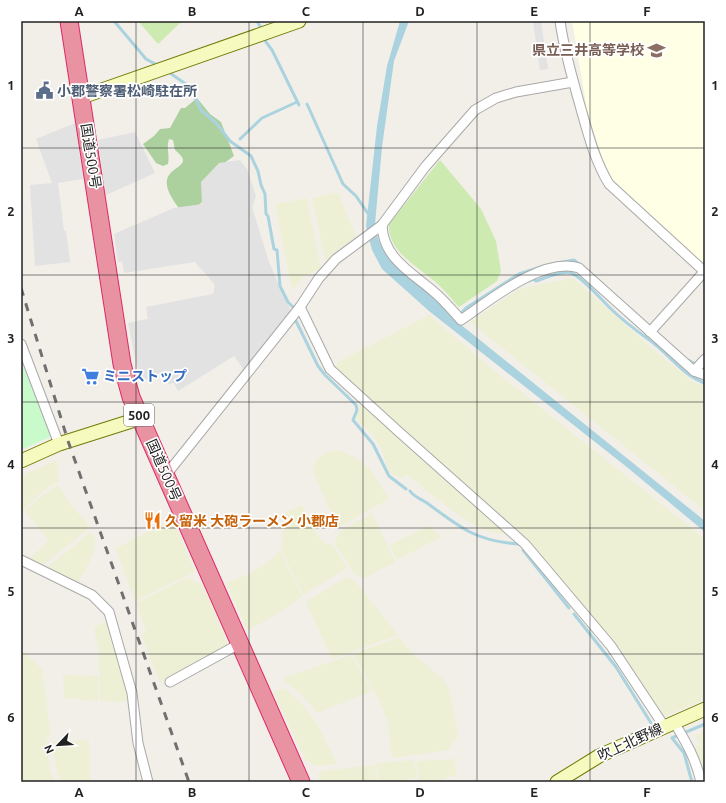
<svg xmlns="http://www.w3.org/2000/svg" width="726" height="803" font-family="Ubuntu,'Noto Sans JP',sans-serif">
  <rect width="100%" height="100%" fill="#f2efe9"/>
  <!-- education -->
  <polygon fill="#ffffe5" points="572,21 705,21 705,265 611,178 603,161 587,110"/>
  <!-- farmland -->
  <g fill="#eef0d5">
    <polygon points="334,193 339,194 356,237 333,254 326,263 312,198"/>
    <polygon points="307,198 321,268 304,276 292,290 275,204"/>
    <polygon points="573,278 649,346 694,383 705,385 705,511 470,322 519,289"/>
    <polygon points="429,315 491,368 705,539 705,699 663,717 615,642 560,581 527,541 336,368 338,362"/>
    <polygon points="361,402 511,534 507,535 487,531 472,524 434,497 407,474 402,479 389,472 381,448 371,433 355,418"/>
    <polygon points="339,450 356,458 370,469 389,499 339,527 335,522 312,469 316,460 327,452"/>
    <polygon points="57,460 59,482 50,486 36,497 21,512 21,476"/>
    <polygon points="58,485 69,503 88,524 89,528 43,565 30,558 49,541 25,511 39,498"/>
    <polygon points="302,505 316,533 323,542 332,545 347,568 303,595 281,549 285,514 286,512"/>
    <polygon points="372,513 395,562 364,578 354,573 334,543 341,531"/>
    <polygon points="173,519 195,572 135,601 116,548"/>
    <polygon points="429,526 441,537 397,560 390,545"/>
    <polygon points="91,532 95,538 94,550 86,570 78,582 48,567"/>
    <polygon points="280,551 302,597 262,623 247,630 226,583 245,576 265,565"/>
    <polygon points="187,578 203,585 229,646 160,683 141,634 146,631 136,603"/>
    <polygon points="350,578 355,581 398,635 332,659 306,602 343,579"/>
    <polygon points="107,621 125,680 128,702 100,701 99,651 94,630 98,625"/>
    <polygon points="399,637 413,654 443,679 450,691 458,737 451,743 450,750 392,758 387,719 379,700 353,654"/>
    <polygon points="21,649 42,669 51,734 47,739 47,748 50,770 56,782 21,782"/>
    <polygon points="351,655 372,691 317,713 302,695 283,680 286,677"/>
    <polygon points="63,675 98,676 98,701 64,698"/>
    <polygon points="285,688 304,706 318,726 337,764 315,766 305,759 273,692"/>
    <polygon points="705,731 705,777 703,768 694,748 700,745 695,735"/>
    <polygon points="89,740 90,782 62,782 57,773 52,742"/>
    <polygon points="455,759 456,776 448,777 439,781 419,782 416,761"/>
    <polygon points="414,760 417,778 408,779 405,782 380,782 376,763"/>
    <polygon points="374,765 378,782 320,782 318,775 321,771"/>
  </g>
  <!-- grass -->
  <g fill="#cdebb0">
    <polygon points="138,21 182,21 158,44"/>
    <path d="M440 160 481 209 496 241 501 271 497 281 459 307C452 299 445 291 438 284 419 267 387 252 389 224Z"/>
  </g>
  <!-- forest -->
  <path fill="#add19e" d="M197 98 210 114 221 122 234 156 220 166 205 199 200 204 195 207 180 209C173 201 162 185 169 175 178 164 192 164 175 150L173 140 169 139C166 148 170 155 168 164L163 166 156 163 143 144 154 136 160 129 170 128 181 108H185Z"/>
  <!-- park -->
  <polygon fill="#c8facc" points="21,361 52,436 21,450"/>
  <!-- parking -->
  <g fill="#e2e2e2">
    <polygon points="533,21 541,21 548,69 540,70"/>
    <polygon points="75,123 83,179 58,183 64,231 66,231 70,262 35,266 30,185 52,183 36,139"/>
    <polygon points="135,132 155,173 106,195 98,140"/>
    <polygon points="240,160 247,169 256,196 252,207 269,262 280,288 291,311 244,370 234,356 178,391 174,383 169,384 162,372 140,383 128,323 148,319 146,307 213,294 215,285 195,262 124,273 122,261 118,262 114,234 174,208 202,204 201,182 219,163"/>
  </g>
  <!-- water -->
  <path fill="#aad3df" d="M400 21H409L394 61 382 147 375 224C379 260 407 275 432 296 442 305 450 315 460 324L705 521V532L628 468 429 311 382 269 372 250 366 226 377 126 387 66Z"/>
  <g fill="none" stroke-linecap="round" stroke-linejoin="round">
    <!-- stream -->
    <g stroke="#aad3df" stroke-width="3">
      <polyline points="114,21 146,59 159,66"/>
      <polyline points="257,21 262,30"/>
      <polyline points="265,37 266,42 272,50 299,105"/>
      <polyline points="167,71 190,87 201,110 216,123 230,141 251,156 258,171 261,185 265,194 266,214 268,216 274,249 277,250 280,286 288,302 294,308"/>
      <polyline points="307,104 343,184 356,196 369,215"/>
      <polyline points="240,139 262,118 297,102"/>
      <polyline points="552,264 574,260 580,265"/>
      <path d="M528 281 533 279 536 281C545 278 562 270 571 273 581 276 601 299 609 307 621 319 634 329 648 339 669 353 681 375 705 383"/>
      <polyline points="461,313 466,308 519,274 544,266"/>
      <polyline points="295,319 318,366 325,375 356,405 357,410 353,420 373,444 389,476 406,489"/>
      <polyline points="688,360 705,369"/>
      <path d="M410 491C414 497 421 499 427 503 460 527 475 541 518 544"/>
      <polyline points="523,550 569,608"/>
      <polyline points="574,614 616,667 651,723"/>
      <polyline points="692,782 684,753 672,738 705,724"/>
    </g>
    <defs>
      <g id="street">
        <path d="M560 21C564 51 573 80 581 109 588 134 595 161 609 184L705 272"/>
        <path d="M382 225C383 258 411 272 433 291 443 299 452 310 461 320 490 300 544 256 579 268L694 371 705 375"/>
        <polyline points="300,307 330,369 398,431 525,544 611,646 664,726"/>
        <polyline points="650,332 704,272"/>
        <polyline points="21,344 59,444"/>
        <polyline points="694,371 705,359"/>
        <polyline points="166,475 300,307 319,278 336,259 382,225 425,167 475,110 496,98 516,92 573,82"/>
        <polyline points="21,560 92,595 109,612 132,693 138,743 148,782"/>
        <polyline points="170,682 241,643"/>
        <path d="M674 722C686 742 696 759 701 782"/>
      </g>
      <g id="secondary">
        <polyline points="82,97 299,21"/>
        <polyline points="21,461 59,444 141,418"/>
        <polyline points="557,782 599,756 705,709"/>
      </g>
      <polyline id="highway" points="69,21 122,364 131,397 301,782"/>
    </defs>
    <!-- street casing -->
    <use href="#street" stroke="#a9a9a9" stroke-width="11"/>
    <!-- secondary casing -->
    <use href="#secondary" stroke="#707d05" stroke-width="15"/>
    <!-- highway casing -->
    <use href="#highway" stroke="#dc2a67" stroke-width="19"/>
    <!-- street -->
    <use href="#street" stroke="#fff" stroke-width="9"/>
    <!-- secondary -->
    <use href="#secondary" stroke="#f7fabf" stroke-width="13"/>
    <!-- highway -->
    <use href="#highway" stroke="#e892a2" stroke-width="17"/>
    <!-- rail -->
    <polyline stroke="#707070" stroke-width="3" stroke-dasharray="8 8" stroke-linecap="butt" points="21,288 68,441 189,782"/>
  </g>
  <!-- grid -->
  <path fill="none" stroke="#222" stroke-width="1" stroke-opacity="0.55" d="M136 21V782M249 21V782M363 21V782M477 21V782M590 21V782M21 148H705M21 275H705M21 402H705M21 528H705M21 654H705"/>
  <!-- icons -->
  <defs>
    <symbol id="school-bare" viewBox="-9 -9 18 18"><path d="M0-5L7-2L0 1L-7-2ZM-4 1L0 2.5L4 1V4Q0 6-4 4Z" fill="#8d6e63" stroke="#fff" stroke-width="2.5" paint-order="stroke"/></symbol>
    <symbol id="civic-bare" viewBox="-9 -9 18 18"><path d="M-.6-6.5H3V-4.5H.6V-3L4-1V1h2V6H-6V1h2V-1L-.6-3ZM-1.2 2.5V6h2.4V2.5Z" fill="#5c6f8a" stroke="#fff" stroke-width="2.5" paint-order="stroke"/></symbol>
    <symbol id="supermarket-bare" viewBox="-9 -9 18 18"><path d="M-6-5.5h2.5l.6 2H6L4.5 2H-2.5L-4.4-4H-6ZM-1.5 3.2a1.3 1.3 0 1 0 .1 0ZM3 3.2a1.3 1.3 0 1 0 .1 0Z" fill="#3f7fe0" stroke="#fff" stroke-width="2.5" paint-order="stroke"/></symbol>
    <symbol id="restaurant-bare" viewBox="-9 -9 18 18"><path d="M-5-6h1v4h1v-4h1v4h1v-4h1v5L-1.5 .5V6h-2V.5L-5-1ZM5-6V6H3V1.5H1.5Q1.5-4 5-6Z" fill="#e8710a" stroke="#fff" stroke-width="2.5" paint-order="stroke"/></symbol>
  </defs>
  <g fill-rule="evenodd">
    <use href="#school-bare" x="644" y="38" width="25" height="25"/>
    <use href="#civic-bare" x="32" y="78" width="25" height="25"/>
    <use href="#supermarket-bare" x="78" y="364" width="25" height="25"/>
    <use href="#restaurant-bare" x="140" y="508" width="25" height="25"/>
  </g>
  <g text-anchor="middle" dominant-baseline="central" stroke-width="3.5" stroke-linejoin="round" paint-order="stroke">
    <!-- shield labels -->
    <rect fill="#fff" stroke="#646464" stroke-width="1" x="124" y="404" width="30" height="22" rx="3"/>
    <g font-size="13" font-weight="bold" fill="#222">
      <text x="139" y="415">500</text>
    </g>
    <!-- education labels -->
    <g font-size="14" font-weight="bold" fill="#785e54" stroke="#fff" text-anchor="end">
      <text x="644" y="50">県立三井高等学校</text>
    </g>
    <!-- service labels -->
    <g font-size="14" font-weight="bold" fill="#4e5e75" stroke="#fff" text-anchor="start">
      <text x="57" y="91">小郡警察署松崎駐在所</text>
    </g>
    <!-- street labels -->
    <g font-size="14" fill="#222" stroke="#fff">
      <text transform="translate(91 156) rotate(81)">国道500号</text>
      <text transform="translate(164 470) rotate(66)">国道500号</text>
      <text transform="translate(630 742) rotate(-25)">吹上北野線</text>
    </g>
    <!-- shop labels -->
    <g font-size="14" font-weight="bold" fill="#366cbe" stroke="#fff" text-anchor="start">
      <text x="103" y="376">ミニストップ</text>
    </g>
    <!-- food labels -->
    <g font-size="14" font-weight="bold" fill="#c56008" stroke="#fff" text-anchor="start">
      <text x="165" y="521">久留米 大砲ラーメン 小郡店</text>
    </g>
  </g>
  <!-- border -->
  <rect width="726" height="803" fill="none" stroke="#ffffff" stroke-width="44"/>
  <!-- north arrow -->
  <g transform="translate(58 745) rotate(245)" stroke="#ffffff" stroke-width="3" paint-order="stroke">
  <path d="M0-3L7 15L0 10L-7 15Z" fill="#222222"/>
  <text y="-6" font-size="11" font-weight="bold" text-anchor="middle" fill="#222222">N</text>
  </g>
  <rect x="22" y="22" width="682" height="759" fill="none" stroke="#222" stroke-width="1.5"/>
  <g font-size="13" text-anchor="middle" font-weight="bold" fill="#222">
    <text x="79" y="16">A</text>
    <text x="192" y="16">B</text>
    <text x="306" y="16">C</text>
    <text x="420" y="16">D</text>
    <text x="534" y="16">E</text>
    <text x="647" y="16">F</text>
    <text x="11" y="90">1</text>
    <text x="715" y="90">1</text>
    <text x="11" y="216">2</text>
    <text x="715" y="216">2</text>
    <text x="11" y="343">3</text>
    <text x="715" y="343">3</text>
    <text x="11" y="469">4</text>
    <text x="715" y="469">4</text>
    <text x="11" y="596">5</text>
    <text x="715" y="596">5</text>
    <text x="11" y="722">6</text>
    <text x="715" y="722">6</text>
    <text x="79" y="797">A</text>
    <text x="192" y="797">B</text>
    <text x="306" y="797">C</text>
    <text x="420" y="797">D</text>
    <text x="534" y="797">E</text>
    <text x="647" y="797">F</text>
  </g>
</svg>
